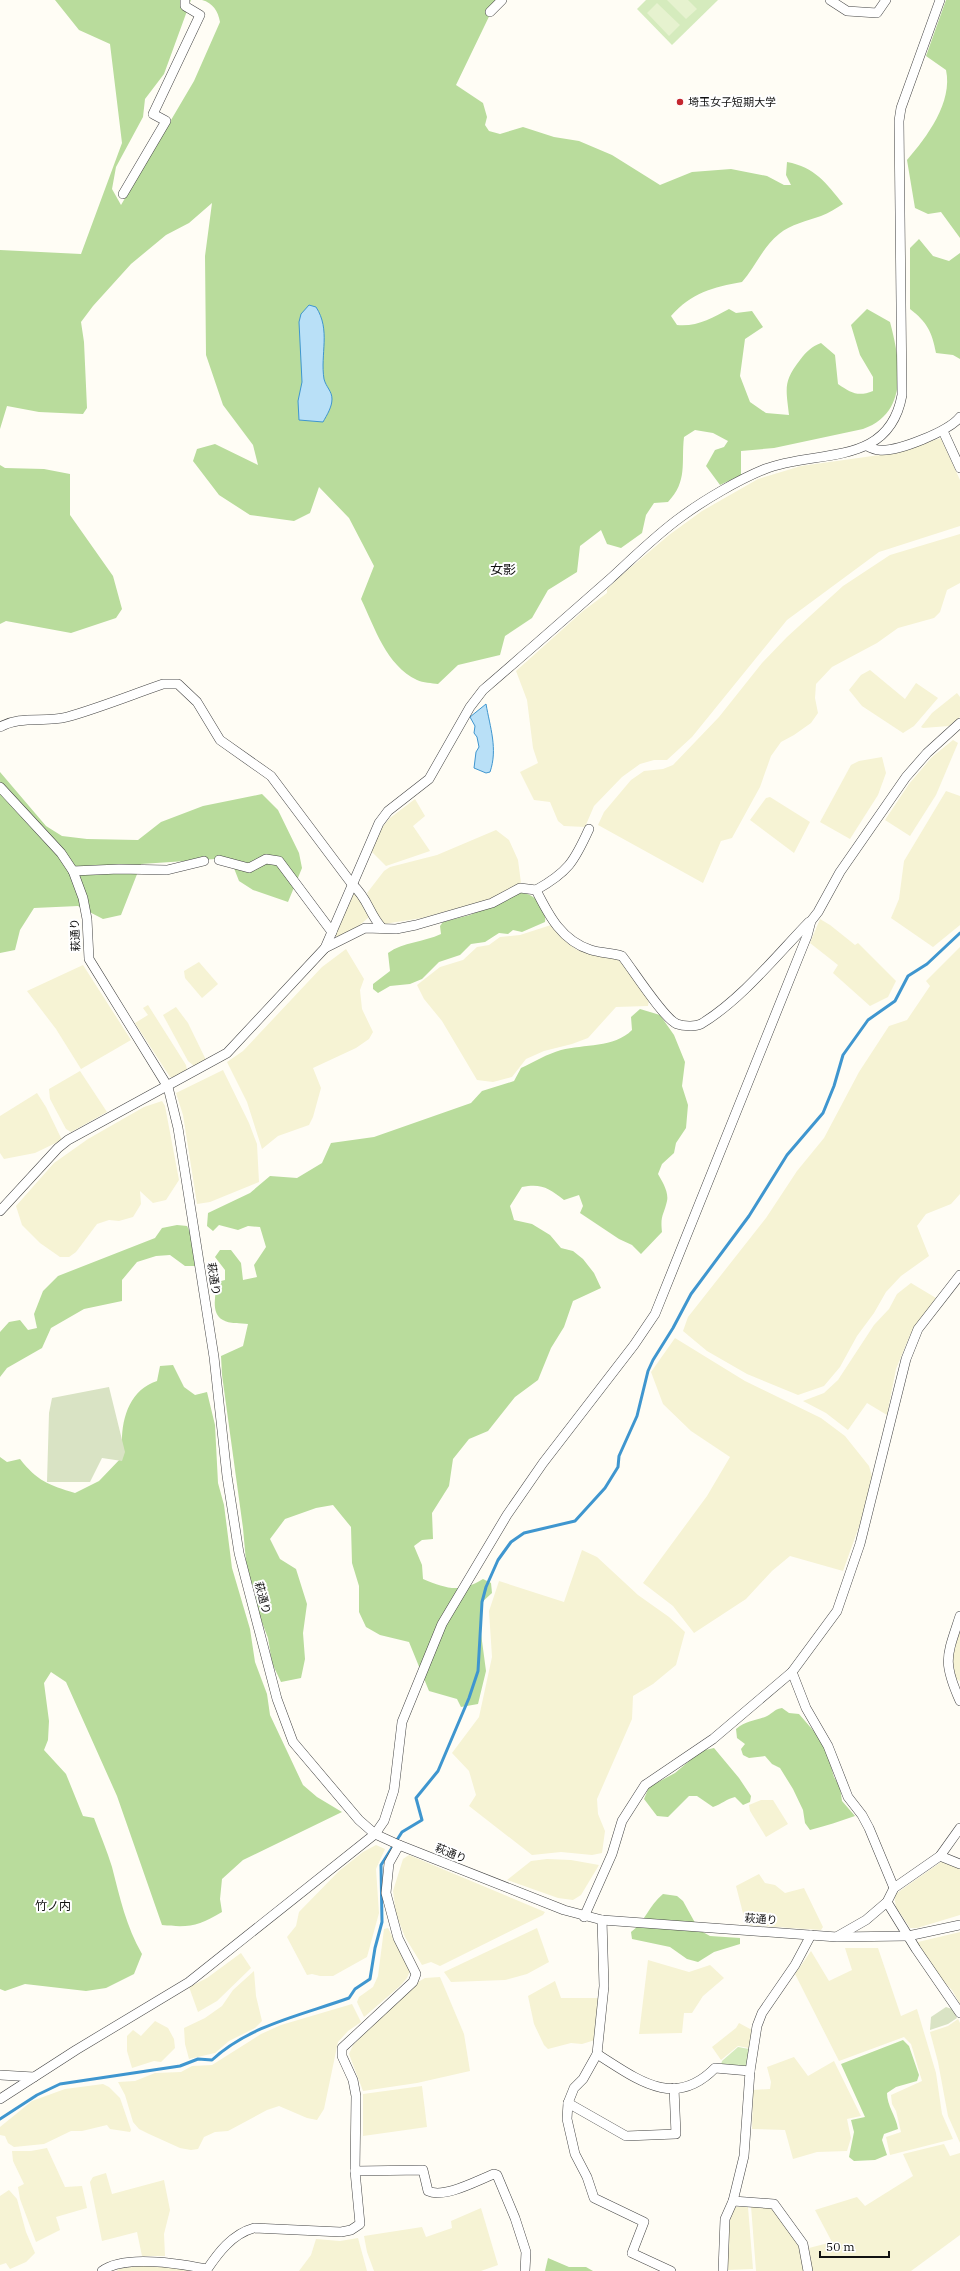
<svg xmlns="http://www.w3.org/2000/svg" width="960" height="2271" font-family="'IBM Plex Serif','Noto Sans JP',serif">
  <rect width="100%" height="100%" fill="#fffdf5"/>
  <!-- farmland -->
  <g fill="#f6f3d4">
    <polygon points="941,438 960,480 960,526 879,552 787,620 692,737 667,760 654,760 640,764 622,777 594,806 585,827 564,826 558,821 550,802 534,800 520,772 538,763 533,748 527,700 516,671 583,611 607,593 607,589 623,574 669,535 702,511 758,479 801,466 894,453"/>
    <polygon points="960,534 960,583 947,590 940,612 934,618 898,628 877,643 832,667 816,684 815,698 818,713 811,723 794,735 781,742 771,756 760,787 732,838 721,841 703,883 598,825 604,812 631,780 644,771 663,769 673,765 719,717 762,663 787,637 843,586 890,555"/>
    <polygon points="870,670 905,699 916,683 938,698 914,726 903,733 862,706 849,690 861,675"/>
    <polygon points="957,693 960,697 960,717 949,726 923,728 921,727 932,713"/>
    <polygon points="953,740 958,743 936,795 910,836 885,820 909,784 932,757"/>
    <polygon points="882,757 886,773 878,795 850,839 820,822 851,765 859,761"/>
    <polygon points="946,791 960,796 960,925 933,947 891,918 899,899 904,861"/>
    <polygon points="770,797 810,822 794,853 750,820 766,798"/>
    <polygon points="415,799 425,816 413,826 430,851 386,866 370,850 379,831 390,818"/>
    <polygon points="496,830 509,840 518,860 521,883 491,899 422,918 384,924 378,918 367,893 384,871 390,867 437,855"/>
    <polygon points="353,893 357,894 368,912 368,918 355,929 337,937 335,935"/>
    <polygon points="820,919 830,925 855,945 858,943 896,981 888,997 870,1006 833,973 838,965 810,943"/>
    <polygon points="551,925 564,940 577,950 617,959 625,966 649,1000 648,1006 616,1007 588,1038 572,1044 544,1051 526,1059 512,1077 493,1082 477,1080 442,1021 424,999 417,985 440,967 463,960 477,947 489,945 500,937 520,935"/>
    <polygon points="960,947 960,1194 951,1204 926,1214 917,1226 929,1256 901,1276 886,1292 874,1313 857,1336 840,1367 824,1386 798,1395 747,1374 707,1351 683,1331 688,1317 766,1218 797,1171 824,1138 859,1072 889,1026 907,1020 930,986 926,981"/>
    <polygon points="346,949 364,979 360,990 362,1009 373,1032 369,1039 356,1048 313,1068 321,1088 313,1117 309,1125 278,1136 262,1149 247,1102 227,1062 243,1051 322,967"/>
    <polygon points="199,962 218,984 202,998 185,978 184,971"/>
    <polygon points="83,965 131,1040 81,1069 56,1029 27,991"/>
    <polygon points="148,1005 186,1065 187,1070 175,1077 170,1077 135,1023 148,1015 143,1008"/>
    <polygon points="176,1007 188,1023 206,1060 194,1066 188,1061 163,1015"/>
    <polygon points="223,1070 249,1123 257,1144 259,1182 210,1202 197,1204 183,1115 176,1093"/>
    <polygon points="80,1071 107,1112 71,1132 66,1129 50,1099 49,1089"/>
    <polygon points="37,1093 46,1107 62,1140 35,1153 4,1159 0,1153 0,1116"/>
    <polygon points="162,1101 165,1106 179,1180 166,1200 153,1203 140,1191 141,1204 133,1217 119,1221 109,1220 97,1224 76,1252 69,1257 60,1257 40,1243 22,1225 16,1206 54,1163 88,1139 144,1107"/>
    <polygon points="911,1283 936,1298 910,1335 896,1369 887,1415 867,1403 848,1430 826,1413 803,1401 824,1393 838,1380 874,1325 889,1309 897,1294"/>
    <polygon points="675,1338 745,1381 821,1418 845,1436 869,1466 872,1476 861,1521 843,1571 790,1556 772,1571 746,1599 694,1633 673,1606 643,1583 707,1496 730,1457 691,1431 663,1404 651,1372"/>
    <polygon points="582,1550 597,1557 638,1595 669,1617 685,1632 676,1665 653,1684 633,1696 632,1719 597,1799 598,1814 605,1831 602,1853 592,1855 561,1852 532,1855 469,1806 476,1795 469,1771 452,1753 479,1717 492,1657 489,1611 499,1581 564,1602"/>
    <polygon points="960,1630 960,1681 954,1678 953,1655"/>
    <polygon points="761,1800 773,1800 788,1824 766,1837 750,1811 749,1805"/>
    <polygon points="376,1845 385,1849 376,1869 379,1913 367,1957 333,1976 320,1976 312,1974 307,1975 287,1937 296,1926 299,1912 339,1871 363,1852"/>
    <polygon points="409,1855 545,1912 543,1915 440,1966 431,1962 422,1965 405,1937 396,1914 393,1891 403,1859"/>
    <polygon points="547,1859 571,1860 599,1865 581,1895 573,1900 558,1898 507,1880 531,1861"/>
    <polygon points="941,1862 946,1862 960,1868 960,1915 917,1928 910,1928 896,1907 894,1895"/>
    <polygon points="759,1874 765,1883 775,1885 785,1893 804,1888 823,1927 821,1930 746,1925 736,1886"/>
    <polygon points="388,1928 410,1971 407,1978 400,1986 364,2017 357,2002 359,1997 373,1987 378,1976 384,1929"/>
    <polygon points="537,1928 549,1962 527,1974 505,1980 451,1982 444,1972"/>
    <polygon points="960,1932 960,2004 952,1990 939,1977 919,1947 918,1942"/>
    <polygon points="845,1948 878,1948 901,2016 917,2009 936,2073 942,2114 953,2139 890,2155 886,2137 901,2132 896,2111 892,2104 891,2095 922,2081 911,2044 904,2037 839,2061 795,1974 811,1951 829,1981 852,1970"/>
    <polygon points="241,1953 251,1968 217,2001 198,2012 189,1987 207,1978"/>
    <polygon points="648,1960 689,1972 710,1965 724,1978 703,1996 692,2013 684,2013 682,2033 639,2034"/>
    <polygon points="254,1971 256,1996 262,2021 255,2028 229,2041 215,2053 189,2059 185,2044 184,2028 205,2018 222,2006 233,1990"/>
    <polygon points="440,1977 464,2034 470,2071 417,2083 363,2091 349,2054 353,2045 418,1982 425,1978"/>
    <polygon points="555,1981 561,1998 598,1998 595,2040 582,2044 571,2043 548,2049 544,2045 534,2024 528,1996"/>
    <polygon points="352,2004 361,2022 348,2031 338,2042 324,2109 317,2120 307,2118 279,2106 267,2110 228,2131 215,2132 204,2137 198,2149 191,2150 180,2148 149,2134 139,2129 133,2122 125,2095 118,2082 135,2081 155,2073 181,2072 192,2066 212,2065 261,2034 281,2025"/>
    <polygon points="958,2019 960,2023 960,2143 948,2116 938,2062 930,2032 948,2026"/>
    <polygon points="155,2021 168,2028 174,2039 175,2048 161,2062 154,2061 132,2068 127,2051 127,2036 133,2030 141,2036"/>
    <polygon points="739,2023 752,2030 749,2048 738,2046 721,2060 712,2047 736,2028"/>
    <polygon points="794,2057 808,2076 834,2061 861,2116 847,2119 851,2138 847,2151 817,2152 793,2159 785,2130 752,2129 753,2090 770,2089 771,2082 767,2067"/>
    <polygon points="103,2084 109,2087 120,2098 131,2130 130,2132 110,2129 107,2125 82,2131 71,2131 44,2144 14,2147 8,2143 5,2136 0,2135 0,2127 32,2101 65,2089"/>
    <polygon points="422,2086 427,2127 363,2136 363,2094"/>
    <polygon points="944,2144 950,2156 960,2153 960,2235 911,2271 812,2271 809,2248 832,2242 815,2210 857,2197 865,2206 913,2176 903,2154"/>
    <polygon points="47,2148 65,2187 82,2186 87,2208 56,2217 60,2230 36,2242 20,2199 18,2187 24,2184 13,2161 12,2151 31,2151"/>
    <polygon points="106,2173 112,2194 164,2180 170,2210 164,2234 165,2256 142,2256 137,2232 102,2241 90,2182 93,2177"/>
    <polygon points="9,2190 17,2199 26,2232 35,2253 26,2262 10,2269 6,2263 0,2265 0,2196"/>
    <polygon points="751,2206 774,2206 800,2246 804,2271 756,2271"/>
    <polygon points="734,2207 748,2207 753,2269 728,2270 728,2239 730,2216"/>
    <polygon points="481,2208 498,2265 481,2271 374,2271 367,2252 364,2236 422,2227 426,2237 452,2228 451,2221"/>
    <polygon points="358,2238 367,2271 299,2271 311,2255 316,2239 340,2241"/>
    <polygon points="152,2264 194,2271 117,2271 118,2269"/>
  </g>
  <!-- green -->
  <g fill="#d5ebbd">
    <polygon points="646,0 718,0 672,45 637,9"/>
    <polygon points="738,2047 749,2049 746,2068 721,2065 722,2061"/>
  </g>
  <!-- forest -->
  <g fill="#b9dc9c">
    <path d="M55 0H191L164 74 145 99 143 117 116 167 112 189 121 205 194 81 220 22C218 11 213 3 202 0H497L456 85 483 103 487 117 485 125 489 131 500 134 523 127 554 137 579 141 612 155 660 185 692 172 731 169 767 176 784 185H791L786 175 787 162C815 167 826 183 843 204 836 208 829 213 821 216 807 221 791 224 779 234 763 247 755 267 742 282 713 287 691 293 671 316L677 325C697 327 712 318 729 309L736 313 752 311 763 327 745 339 740 376 750 402 766 413 789 415C786 388 783 382 800 360 807 351 811 347 821 343L835 355 838 384C851 393 858 397 873 391V377L860 355 851 325 867 309 890 322C900 360 910 413 863 429L774 448 741 451V475L720 485 706 466 715 450 724 447 728 441 713 433 695 430 684 437C681 463 688 481 668 502L654 503 646 515 642 533 621 548 607 544 601 530 580 546 577 572 548 590 532 618 505 636 500 655 458 665 438 684C432 683 423 683 417 680 386 665 375 628 361 599L374 566 349 518 319 487 310 513 294 521 250 515 219 495 193 461 197 449 215 444 258 465 253 445 223 405 206 355 205 256 212 203 189 223 166 235 131 264 93 306 81 322 84 342 87 408 83 414 39 412 7 406 0 429V250L81 254 122 143 110 44 79 30Z"/>
    <path d="M946 0H960V238L941 212 928 214 915 208 907 160C927 137 953 102 946 70L926 56Z"/>
    <path d="M919 239 933 256 949 261 960 253V359L953 355 936 353C932 332 927 322 910 309V248Z"/>
    <polygon points="0,465 5,468 44,469 70,474 70,515 113,576 122,609 116,618 71,633 6,621 0,624"/>
    <polygon points="0,772 46,826 62,836 87,839 138,840 161,822 203,806 262,794 278,810 299,853 302,868 288,902 253,890 239,881 230,858 141,864 121,915 103,919 78,906 34,908 20,930 15,950 0,953"/>
    <path d="M521 893C535 893 547 909 545 922L522 932 513 930 508 934 499 933 485 942 471 944 460 955 439 962 422 979 410 984 390 986 378 993 373 989V984L390 971 388 953C403 942 424 942 441 934L440 926 443 922 470 915Z"/>
    <path d="M640 1009 660 1015 674 1035 685 1062 682 1086 688 1105 686 1128 676 1143 674 1153 662 1164 658 1174C662 1181 669 1192 667 1201 664 1215 660 1215 662 1232L641 1254 632 1245 619 1239 580 1213 583 1206 579 1195 564 1200C549 1188 541 1183 522 1187L510 1206 514 1220 532 1224 550 1235 561 1248 573 1251 583 1259 594 1273 601 1288 573 1301 564 1327 551 1348 538 1380 515 1397 488 1431 469 1439 453 1459 449 1486 432 1513 433 1539 422 1540 414 1546 422 1565 423 1579C447 1589 460 1593 483 1579L491 1583 492 1593 481 1603 480 1626 486 1671 478 1704 461 1707 457 1699 429 1691 409 1642 380 1635 366 1627 359 1612V1586L352 1563 351 1527 333 1505 316 1508 285 1519 270 1539 280 1559 296 1569 307 1604 303 1633 305 1659 301 1678 281 1682 272 1663 268 1638 255 1604 256 1592 250 1583 247 1573 243 1528 222 1375 221 1356 243 1346 248 1324C241 1323 229 1324 223 1320 210 1313 216 1294 217 1282L225 1280V1270L215 1257 220 1250H231L241 1263 243 1280 257 1277 254 1265 266 1247 260 1227 248 1226 238 1230 219 1225 213 1231 207 1226 208 1213 250 1193 270 1176 297 1178 322 1163 331 1143 374 1137 471 1103 482 1091 514 1081 521 1068C534 1062 547 1054 561 1050 584 1044 614 1048 632 1030L631 1017Z"/>
    <polygon points="177,1225 187,1226 191,1234 195,1266 185,1266 170,1255 156,1256 137,1262 122,1280 122,1301 84,1309 51,1328 42,1348 7,1368 0,1377 0,1332 9,1322 20,1320 28,1330 37,1328 34,1314 43,1291 58,1276 155,1238 162,1228"/>
    <path d="M173 1365 184 1387 195 1395 207 1392 215 1425 218 1483 224 1505 232 1568 250 1629 255 1662 267 1694 270 1715 303 1785 317 1797 342 1812 243 1860 222 1879 220 1899 222 1912C199 1926 189 1928 162 1925L117 1796 66 1682 51 1672 44 1683 49 1721 48 1740 44 1750 66 1774 83 1816 94 1818C100 1834 107 1851 112 1867 120 1898 126 1926 142 1954L134 1974 106 1988 86 1991 25 1984 5 1991 0 1989V1457L7 1462 20 1459C37 1481 49 1485 75 1493L99 1481 123 1456C119 1427 126 1391 157 1381L160 1366Z"/>
    <path d="M782 1708 789 1713 799 1714 818 1736 827 1752 834 1777 840 1787 842 1801 855 1816C840 1821 826 1826 810 1830L805 1823 803 1810 793 1789 780 1768 772 1764 765 1756 749 1758 743 1755 741 1749 745 1744 737 1738 736 1729C746 1721 754 1721 765 1717 773 1714 772 1710 782 1708Z"/>
    <path d="M714 1748 739 1778 751 1796 750 1802 743 1805 735 1797C726 1799 722 1804 713 1807L697 1796H689L668 1817 657 1816 644 1799 649 1787 675 1773 701 1751Z"/>
    <path d="M663 1894 677 1896 683 1901 699 1930 710 1936 740 1938V1944L714 1952 698 1962 687 1959 670 1947 632 1939 631 1932C645 1922 649 1905 663 1894Z"/>
    <path d="M903 2040 909 2046 919 2075 917 2081 896 2087 887 2093C887 2106 896 2116 898 2129L884 2134 882 2140 887 2155 875 2160 854 2161 849 2157 854 2132 851 2120 865 2117 841 2064Z"/>
    <polygon points="548,2258 569,2267 586,2267 593,2271 545,2271"/>
  </g>
  <!-- cemetery -->
  <g fill="#d9e3c4">
    <polygon points="109,1387 125,1452 122,1461 102,1458 90,1482 47,1482 49,1413 52,1398"/>
    <polygon points="946,2007 952,2009 957,2018 948,2024 930,2030 931,2017"/>
  </g>
  <!-- pitch -->
  <g fill="#e6f2cf">
    <polygon points="667,0 688,0 697,9 686,19"/>
    <polygon points="657,3 680,25 669,36 647,13"/>
  </g>
  <!-- water -->
  <g fill="#b9e0f7" stroke="#3f96cf">
    <path d="M309 305 316 307C331 330 320 354 324 379 326 387 332 391 332 399 332 407 327 415 323 422L299 420 298 401 302 382 299 322 301 314Z"/>
    <path d="M486 704C490 727 498 749 490 772L486 773 474 768 476 752 479 747 477 737 474 733 475 726 470 717Z"/>
  </g>
  <g fill="none" stroke-linecap="round" stroke-linejoin="round">
    <!-- stream -->
    <path stroke="#3f96cf" stroke-width="3" d="M0 2119 37 2095 60 2084 180 2066 198 2059 212 2060C250 2025 302 2015 349 1998L355 1989 370 1979 375 1948 382 1922 381 1865 402 1832 422 1820 416 1798 438 1771 469 1698 478 1671 482 1602 486 1587 498 1560 511 1542 524 1533 575 1521 605 1488 618 1467 619 1456 637 1416 648 1371 653 1360 673 1328 691 1294 749 1216 787 1155 823 1113 834 1086 843 1055 868 1020 895 1001 908 976 927 964 960 933"/>
    <defs>
      <g id="minor">
        <polyline points="830,0 847,11 877,13 886,0"/>
        <polyline points="490,12 502,0"/>
        <polyline points="123,194 166,121 153,114 200,15 185,6 185,0"/>
        <polyline points="943,431 960,468"/>
        <path d="M867 446C871 448 875 450 879 450 898 452 949 431 960 417"/>
        <path d="M0 727C21 715 44 723 67 717 99 708 131 695 163 684H178L197 702 220 740 271 776 352 884C369 900 368 912 382 928"/>
        <polyline points="0,787 61,853 73,871 83,898 87,919 89,959 168,1087 178,1128 214,1357 227,1476 239,1553 277,1699 293,1742 359,1820 375,1834 399,1845 564,1910 602,1920 837,1937 908,1936 960,1925"/>
        <polyline points="219,860 249,868 266,859 279,861 332,932"/>
        <polyline points="73,871 119,869 167,870 204,861"/>
        <path d="M536 890C568 872 574 862 589 829"/>
        <path d="M325 948 365 928 396 929 416 925 492 903 520 888 536 890C549 916 562 941 591 950 601 953 612 953 622 956 633 970 664 1019 677 1024 683 1026 695 1027 701 1024 741 1000 777 955 809 922"/>
        <path d="M0 1211 58 1148 68 1140 227 1053 325 948 379 823 388 811 429 779 470 707 483 690C526 653 568 616 610 579 633 558 656 535 681 517 704 500 738 480 765 469 816 449 889 468 902 395L899 121 901 108 940 0"/>
        <path d="M960 1616C947 1656 942 1661 960 1701"/>
        <polyline points="792,1672 806,1708 828,1746 848,1797 862,1815 869,1828 894,1888"/>
        <polyline points="940,1856 960,1864"/>
        <polyline points="887,1902 916,1949 960,2013"/>
        <polyline points="584,1917 612,1854 622,1821 645,1785 713,1739 792,1672 837,1611 860,1544 906,1359 918,1329 960,1275"/>
        <polyline points="602,1920 604,1986 597,2054 583,2079 574,2088 568,2103 567,2119 575,2154 587,2177 594,2198 644,2222 632,2253 671,2271"/>
        <polyline points="838,1936 866,1920 887,1902 894,1888 940,1856 960,1828"/>
        <path d="M597 2054C637 2079 674 2110 715 2068L750 2071"/>
        <polyline points="0,2075 34,2077"/>
        <polyline points="0,2099 76,2050 189,1982 375,1834 384,1821 394,1790 402,1722 442,1624 507,1515 543,1463 634,1345 655,1314 807,936 811,921 818,912 840,872 906,777 927,753 960,723"/>
        <polyline points="568,2103 626,2136 676,2134 674,2088"/>
        <path d="M355 2171 423 2170 428 2191C444 2199 478 2180 494 2174L497 2175 515 2218 526 2252 525 2271"/>
        <polyline points="733,2201 774,2204 803,2244 808,2271"/>
        <path d="M102 2271C124 2254 182 2264 207 2269"/>
        <path d="M206 2271C218 2253 232 2234 254 2228L341 2232 351 2230 360 2224 355 2171 356 2096 353 2080 342 2056V2048L413 1982 416 1974 398 1938 386 1893 389 1863 399 1845"/>
        <polyline points="723,2271 725,2219 733,2201 744,2156 750,2071 757,2026 762,2013 795,1965 811,1935"/>
      </g>
    </defs>
    <!-- minor casing -->
    <use href="#minor" stroke="#444" stroke-width="10"/>
    <!-- minor -->
    <use href="#minor" stroke="#fff" stroke-width="9"/>
  </g>
  <!-- markers -->
  <circle fill="#c4262e" stroke="#fff" stroke-width="1.5" cx="680" cy="102" r="4"/>
  <g text-anchor="middle" dominant-baseline="central" stroke-width="4" stroke-linejoin="round" paint-order="stroke">
    <!-- poi labels -->
    <g font-size="11" fill="#111" stroke="#fff" text-anchor="start">
      <text x="688" y="102">埼玉女子短期大学</text>
    </g>
    <!-- street labels -->
    <g font-size="11" fill="#111" stroke="#fff">
      <text transform="translate(75 935) rotate(-93)">萩通り</text>
      <text transform="translate(214 1279) rotate(81)">萩通り</text>
      <text transform="translate(263 1598) rotate(75)">萩通り</text>
      <text transform="translate(451 1853) rotate(22)">萩通り</text>
      <text transform="translate(761 1919) rotate(4)">萩通り</text>
    </g>
    <!-- neighbourhood labels -->
    <g font-size="12" fill="#111" stroke="#fff">
      <text x="53" y="1905">竹ノ内</text>
    </g>
    <!-- quarter labels -->
    <g font-size="13" fill="#111" stroke="#fff">
      <text x="503" y="569">女影</text>
    </g>
  </g>
  <!-- scale -->
  <path d="M820 2251v6h69v-6" fill="none" stroke="#111111" stroke-width="2"/>
  <text x="826" y="2251" font-size="12" fill="#111111" stroke="#ffffff" stroke-width="3" paint-order="stroke">50 m</text>
</svg>
